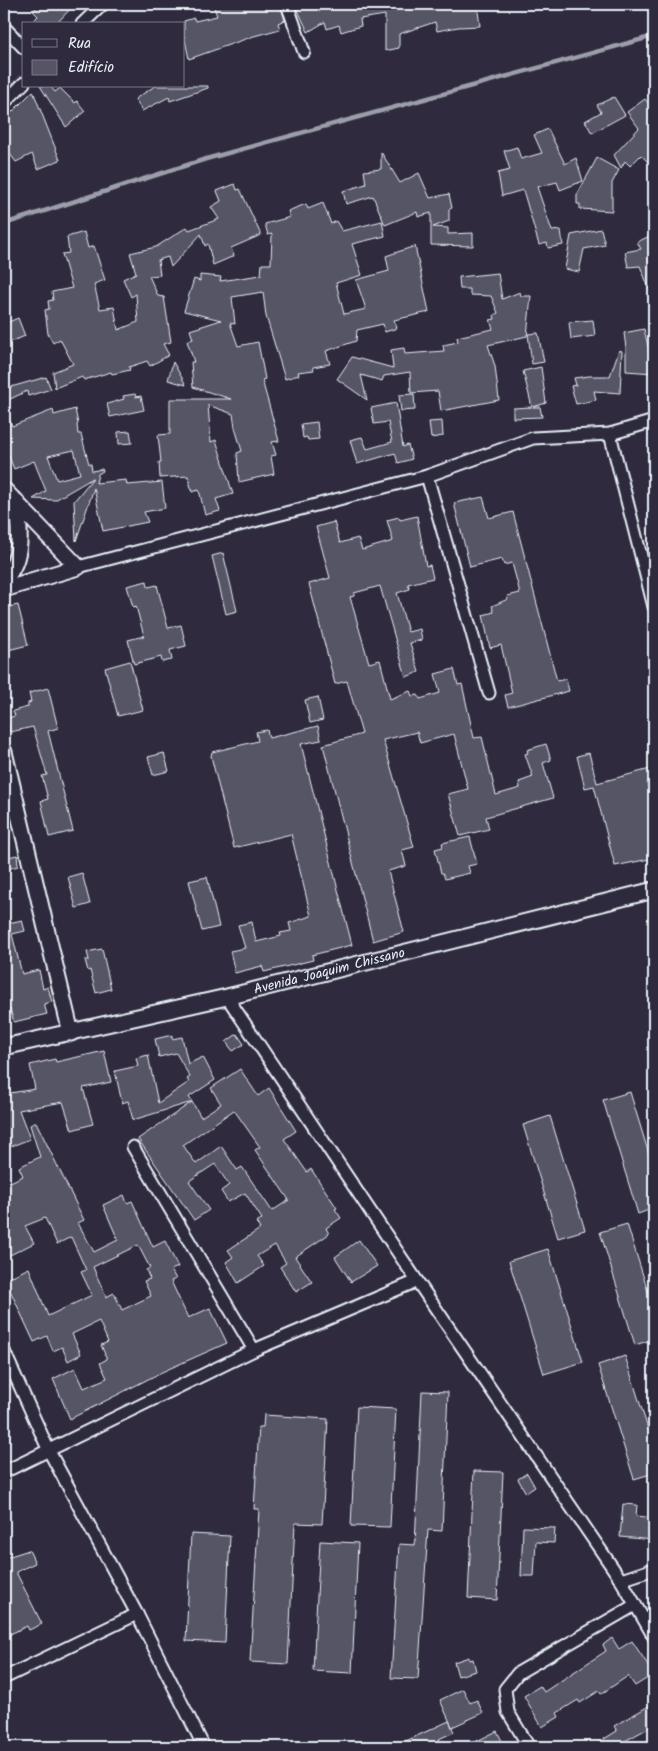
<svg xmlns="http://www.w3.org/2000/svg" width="658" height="1751" font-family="Kalam,sans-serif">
  <rect width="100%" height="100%" fill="#2f2a3d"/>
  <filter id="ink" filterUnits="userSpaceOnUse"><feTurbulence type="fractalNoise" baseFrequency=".02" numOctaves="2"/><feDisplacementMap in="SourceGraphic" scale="10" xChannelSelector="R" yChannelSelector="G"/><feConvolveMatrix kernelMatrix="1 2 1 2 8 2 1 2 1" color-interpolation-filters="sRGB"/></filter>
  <g filter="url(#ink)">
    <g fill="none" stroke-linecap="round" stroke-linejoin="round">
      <!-- stream -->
      <polyline stroke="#9c9fab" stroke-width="4.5" points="4,224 206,159 654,36"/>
    </g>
    <!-- building -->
    <g fill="#575565" stroke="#e8f1f8" fill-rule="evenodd">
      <polygon points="40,4 75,4 56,24 30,24 38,16 33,11"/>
      <polygon points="213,4 280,4 285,20 278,23 280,29 254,36 189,59 184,35 184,21 194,18 195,21 217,16"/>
      <polygon points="295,4 385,4 386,8 413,5 461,6 460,4 477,4 480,26 458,27 437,31 435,22 399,34 399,48 385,51 385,15 360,19 361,26 341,32 339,25 327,29 325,22 308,32"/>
      <polygon points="40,86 50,86 55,92 60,88 75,103 77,101 85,111 66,127"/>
      <polygon points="155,86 208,86 208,88 170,101 169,97 142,111 135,99"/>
      <polygon points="33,91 60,160 38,169 32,154 16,162 4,146 4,120"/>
      <polygon points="614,97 625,115 592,133 585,121 601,112 597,105"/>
      <polygon points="645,99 654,110 654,168 641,155 630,166 625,161 621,168 614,155 639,128 627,112"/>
      <polygon points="548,129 565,164 576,158 583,181 560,190 557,182 537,187 552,231 561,230 563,245 548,248 547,243 539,245 523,190 502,196 498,173 510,170 504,151 517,147 521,159 542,153 534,135"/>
      <polygon points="381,152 400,183 419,173 430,198 449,194 452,208 449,209 449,221 433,227 448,228 448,234 473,233 473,246 431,245 431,213 418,217 417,212 385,225 373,196 346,204 343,191 366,184 364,171 381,169"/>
      <polygon points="597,158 619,170 612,183 612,211 580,209 580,204 577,204 577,195"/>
      <polygon points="235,184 237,190 240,189 261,235 231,248 234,256 213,265 208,244 205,246 201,234 171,267 168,257 158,260 160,275 149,276 158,296 164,297 171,342 163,344 169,355 150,366 147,361 129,367 130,370 112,374 111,372 84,380 82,377 55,388 53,372 73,364 60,339 53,343 48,334 45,310 49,309 48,301 53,300 52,292 72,288 62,254 69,253 67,237 84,232 88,248 94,246 105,280 94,284 100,309 114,307 118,330 138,322 136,294 131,297 123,279 136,273 130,253 156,247 187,227 189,230 219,219 211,207 221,201 217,191"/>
      <polygon points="323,203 331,224 336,221 342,231 382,221 385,236 352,244 362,275 336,283 344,314 366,309 356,280 389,271 386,256 415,246 429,312 394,320 397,328 385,332 383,324 357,330 356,341 326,351 330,364 313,367 314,370 298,372 299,375 285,379 266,316 263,292 232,297 235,324 230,323 238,346 258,342 265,379 262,380 279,441 272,442 276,455 271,456 274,474 239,482 237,453 242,451 235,428 233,414 208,405 211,442 216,440 233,494 216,499 220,511 205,515 199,490 192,492 188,476 160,478 159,462 161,462 158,435 170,434 170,399 231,399 193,387 191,362 194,362 187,341 193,339 190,330 221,320 184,311 194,279 200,281 200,275 221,277 220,281 261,275 262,264 271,264 272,234 268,235 265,224 290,217 288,211 306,204 308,209"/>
      <polygon points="601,229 605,245 584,249 579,272 565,269 571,235"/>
      <polygon points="654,234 654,300 640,266 628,267 625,252 641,249 637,242"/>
      <polygon points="498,273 502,299 520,292 521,296 531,296 527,336 488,345 495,366 499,400 441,411 438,391 411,393 410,372 384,376 382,381 361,375 367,400 337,379 352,357 393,368 391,350 404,348 405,354 444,351 443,345 458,342 457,337 493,329 490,320 495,319 494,315 498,313 491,296 470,295 470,289 460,289 459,277"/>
      <polygon points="18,318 25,336 8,343 4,331 4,324"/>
      <polygon points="593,320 595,336 571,339 569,322"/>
      <polygon points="644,329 651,359 654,359 654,373 626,371 626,348 624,333"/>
      <polygon points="538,333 544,362 532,364 528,334"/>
      <polygon points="619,350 622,351 620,393 594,391 596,400 576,404 571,386 576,385 574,378 589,376 610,376"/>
      <polygon points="173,362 186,385 168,380"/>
      <polygon points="541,367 546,403 533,407 540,407 542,417 513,418 513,408 532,407 523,371"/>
      <polygon points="46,377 51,389 28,396 27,391 4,402 4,389"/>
      <polygon points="135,394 136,397 141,396 144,410 110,417 107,404 124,399 123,396"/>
      <polygon points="414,394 415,410 401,411 399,395"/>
      <polygon points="396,403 403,447 408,445 412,459 398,463 395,453 357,464 350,440 362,437 367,449 392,442 388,422 374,424 371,408"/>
      <path d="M4 406 12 426 53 410 54 415 75 409 78 424 77 425 78 434H81L89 464H91L92 471 102 469 103 471 98 474 96 483 126 480 127 485 162 482 165 508 144 512 148 522 103 531 94 488 76 541 74 501 93 478 55 500 33 499 46 491 34 461 14 469 8 454 4 457ZM74 450 80 474 57 480 48 456Z"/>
      <polygon points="442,421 443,436 431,438 429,422"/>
      <polygon points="317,422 319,439 308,440 307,437 303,438 301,424"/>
      <polygon points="130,431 132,443 119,444 118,432"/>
      <polygon points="483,497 489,518 513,512 557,681 566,679 569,691 508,707 505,695 512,693 501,645 490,648 483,615 494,612 492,606 508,599 507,596 520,593 512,563 504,565 502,559 470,567 454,503"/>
      <polygon points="417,516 426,566 430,565 433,578 408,584 410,589 397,593 408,632 420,629 422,640 410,643 419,672 406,677 380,586 354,593 354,596 350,597 369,663 380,660 390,699 410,691 412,696 418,695 420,699 440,693 435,674 454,669 458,685 462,684 474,738 482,737 496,795 520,788 519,782 533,777 525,754 528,753 527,750 546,744 551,760 543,763 553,798 486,817 489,829 460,836 448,794 468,789 454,734 420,743 417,732 383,740 414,847 402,850 406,866 388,871 404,932 373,941 323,745 362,734 347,681 335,684 309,584 330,578 316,527 334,522 340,543 358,538 362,550 393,541 387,520 399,517 400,520"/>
      <polygon points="223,553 237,611 226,614 212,556"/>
      <polygon points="147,581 148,587 157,585 168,628 181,625 186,646 170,650 172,660 162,662 161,657 134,664 128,640 144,636 136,606 133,607 127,586"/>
      <polygon points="18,605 28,645 4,651 4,608"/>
      <polygon points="130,661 143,710 118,716 105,668"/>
      <polygon points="48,688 58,728 48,731 73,831 49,837 41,801 48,799 42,776 47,775 33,727 10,732 7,718 15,716 13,711 28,707 28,703 31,702 29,693"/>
      <polygon points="318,697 323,720 310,723 305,700"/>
      <polygon points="318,726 321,740 301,744 352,945 312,955 313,960 264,972 262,966 235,973 230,951 245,948 238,925 252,922 256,942 281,936 280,933 291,931 289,923 311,916 291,834 234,848 211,756 212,752 258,741 256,732 267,730 269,738"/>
      <polygon points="164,753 169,771 153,775 148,757"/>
      <polygon points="589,753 597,783 654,768 654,782 647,783 654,809 654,858 615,866 594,786 585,788 577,756"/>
      <polygon points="470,837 477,864 468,866 470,873 445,879 443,873 441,873 435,849 443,847 442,843"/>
      <polygon points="17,855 18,866 4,870 4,858"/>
      <polygon points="82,873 90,904 76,908 68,877"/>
      <polygon points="207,877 219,927 202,931 189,881"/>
      <polygon points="8,916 9,923 22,920 25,931 12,934 22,974 39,970 43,989 48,987 52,1002 44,1004 47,1014 14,1022 10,1009 5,1010 4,1004 4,917"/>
      <polygon points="102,949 111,989 96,993 90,970 88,971 85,960 89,960 87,952"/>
      <polygon points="237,1034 244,1044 233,1051 226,1042"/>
      <polygon points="172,1035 172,1039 182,1037 188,1064 203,1057 215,1080 189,1097 192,1102 133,1120 128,1101 122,1103 115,1071 138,1066 136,1058 148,1055 158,1103 189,1082 187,1079 190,1077 176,1053 159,1057 155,1039"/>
      <polygon points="104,1051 111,1082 83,1088 93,1124 72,1130 63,1102 19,1110 30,1139 4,1149 4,1094 35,1089 30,1065 55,1059 56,1062"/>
      <path d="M240 1069 258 1096 269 1088 296 1131 284 1139 307 1172 311 1169 337 1208 335 1209 341 1218 326 1228 329 1234 295 1257 312 1282 296 1292 280 1267 286 1263 275 1245 257 1256 264 1266 238 1283 226 1262 233 1257 228 1250 260 1229 256 1222 262 1219 245 1193 228 1202 221 1191 229 1185 215 1164 189 1181 209 1210 194 1220 138 1139 192 1102 201 1117 221 1104 211 1088ZM234 1110 260 1147 255 1150 289 1200 272 1211 242 1167 237 1170 221 1146 196 1164 183 1145Z"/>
      <polygon points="630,1092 654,1171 654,1208 638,1214 603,1100"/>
      <polygon points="550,1116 585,1230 558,1238 523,1125"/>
      <path d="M36 1122 84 1220 78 1223 94 1252 118 1240 103 1205 124 1195 127 1203 132 1201 153 1247 165 1241 178 1267 171 1270 176 1279 171 1281 188 1318 210 1308 227 1343 164 1371 70 1419 53 1379 75 1368 84 1388 107 1378 100 1363 107 1359 101 1345 108 1342 99 1321 72 1334 81 1354 68 1361 62 1347 53 1351 47 1336 34 1342 9 1288 4 1291V1280L29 1268 48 1316 92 1295 81 1272 86 1270 71 1237 57 1244 45 1218 25 1226 34 1243 4 1258V1185L23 1176 19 1167 40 1157 30 1125ZM138 1245 150 1268 146 1270 150 1279 144 1281 151 1296 122 1310 114 1293 106 1297 93 1267Z"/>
      <polygon points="627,1224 654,1311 654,1339 635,1345 600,1232"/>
      <polygon points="359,1240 377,1266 351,1282 335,1257"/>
      <polygon points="548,1249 583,1362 544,1374 509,1261"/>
      <polygon points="625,1356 654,1448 654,1473 634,1479 598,1365"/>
      <polygon points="422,1391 448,1392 442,1531 428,1530 418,1679 391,1678 399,1544 415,1545"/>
      <polygon points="357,1407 396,1409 390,1527 351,1526"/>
      <polygon points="264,1415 328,1419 322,1524 295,1523 288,1664 250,1662 259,1509 254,1509 259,1427 263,1427"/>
      <polygon points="474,1471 503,1472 497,1600 468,1598"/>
      <polygon points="527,1473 535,1487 526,1493 518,1479"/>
      <polygon points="623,1504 637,1505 636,1516 654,1518 654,1540 620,1537"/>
      <polygon points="523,1527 555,1528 554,1543 536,1542 534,1576 521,1576"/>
      <polygon points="191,1534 230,1536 225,1643 186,1641"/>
      <polygon points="320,1541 358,1543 352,1673 313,1671"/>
      <polygon points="29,1550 35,1563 16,1572 42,1624 29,1630 27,1626 4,1637 4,1558"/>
      <polygon points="612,1638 619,1649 632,1641 654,1674 635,1686 628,1676 601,1694 599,1691 580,1703 578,1700 557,1713 559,1717 542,1727 524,1696 540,1686 544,1692 583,1666 606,1651 603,1645"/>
      <polygon points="469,1657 469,1660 473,1659 476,1671 458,1676 454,1662"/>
      <polygon points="463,1689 470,1703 477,1700 483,1713 452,1727 440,1700"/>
      <polygon points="654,1703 654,1725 614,1747 591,1747 617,1731 614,1726"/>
      <polygon points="449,1721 454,1732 439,1739 443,1747 393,1747"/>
      <polygon points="497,1731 505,1747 465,1747"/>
    </g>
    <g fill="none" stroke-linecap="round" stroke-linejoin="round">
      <defs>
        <g id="street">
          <polyline points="287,4 304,52"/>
          <polyline points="82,24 103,4"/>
          <polyline points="4,27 24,48"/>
          <polyline points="4,103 24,83"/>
          <polyline points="610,434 654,607"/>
          <polyline points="427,476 489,693"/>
          <polyline points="78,567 427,476 533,438 610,434 654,421"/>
          <polyline points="227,997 417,1281 621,1580 654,1637"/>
          <polyline points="133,1147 254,1350"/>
          <polyline points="4,1351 49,1451 137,1614 204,1747"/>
          <polyline points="4,1472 254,1350 417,1281"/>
          <polyline points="621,1580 654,1569"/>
          <polyline points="4,1678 137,1614"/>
          <polyline points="529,1747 508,1712 505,1689 518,1673 635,1605"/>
        </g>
        <g id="secondary">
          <polyline points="4,490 78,567 4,589"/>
          <path d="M4 580C24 558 20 529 16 501"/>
          <polyline points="4,752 71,1033"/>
          <path id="s1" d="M4 1047 227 997 654 890"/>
        </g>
      </defs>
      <!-- street casing -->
      <use href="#street" stroke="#e8f1f8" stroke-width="15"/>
      <!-- secondary casing -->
      <use href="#secondary" stroke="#e8f1f8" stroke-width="19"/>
      <!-- street -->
      <use href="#street" stroke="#2f2a3d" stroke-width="11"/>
      <!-- secondary -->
      <use href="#secondary" stroke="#2f2a3d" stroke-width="15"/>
    </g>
  </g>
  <g text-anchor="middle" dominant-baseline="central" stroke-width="4.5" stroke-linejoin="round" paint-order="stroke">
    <!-- street labels -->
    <g font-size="14" fill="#e8f1f8" stroke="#2f2a3d">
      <text stroke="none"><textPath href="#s1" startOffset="334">Avenida Joaquim Chissano</textPath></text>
    </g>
  </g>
  <!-- margin -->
  <rect width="658" height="1751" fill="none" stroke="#2f2a3d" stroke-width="20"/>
  <rect x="10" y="10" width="638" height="1731" fill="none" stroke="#e8f1f8" stroke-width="2" filter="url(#ink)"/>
  <!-- legend -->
  <rect x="22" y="22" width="162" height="65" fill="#2f2a3d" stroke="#797a88"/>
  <rect x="32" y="39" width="25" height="8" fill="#2f2a3d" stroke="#797a88"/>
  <text x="68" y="48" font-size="15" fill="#e8f1f8">Rua</text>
  <rect x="32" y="60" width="25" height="15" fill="#575565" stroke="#797a88"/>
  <text x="68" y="72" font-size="15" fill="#e8f1f8">Edifício</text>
</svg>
